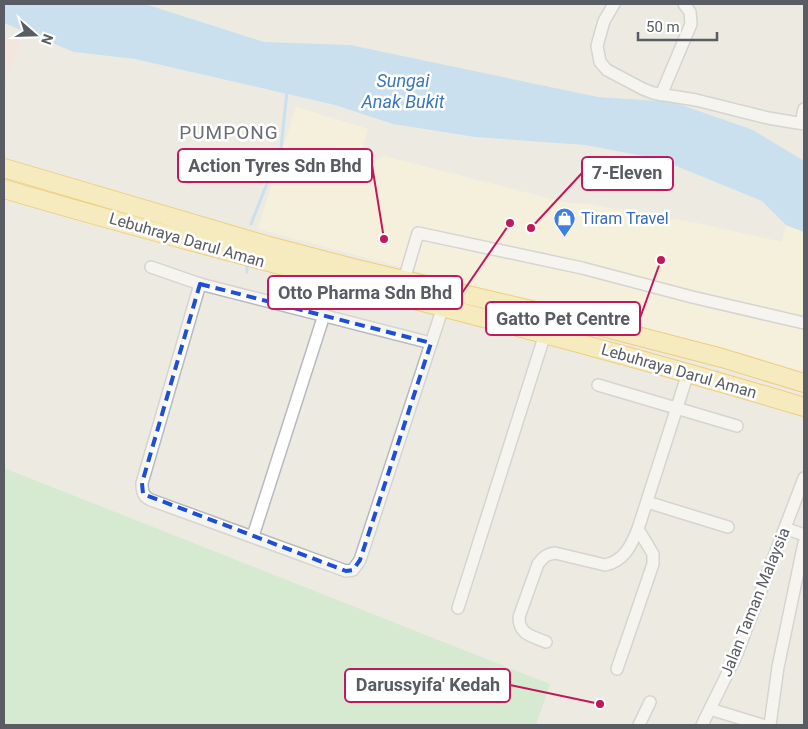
<svg xmlns="http://www.w3.org/2000/svg" width="808" height="729" font-family="Roboto,sans-serif">
  <rect width="100%" height="100%" fill="#edebe1"/>
  <!-- commercial -->
  <polygon fill="#fff6d4" points="296,107 368,129 359,159 373,164 384,156 567,203 588,204 702,224 782,242 786,225 804,232 804,374 258,229"/>
  <!-- medical -->
  <polygon fill="#fcdfdb" points="4,36 21,42 4,87"/>
  <!-- green -->
  <polygon fill="#bbe7bd" points="4,468 550,684 536,725 4,725"/>
  <!-- water -->
  <polygon fill="#9fd2ff" points="4,4 145,4 264,42 350,45 598,97 673,102 753,130 804,161 804,232 786,225 762,201 659,159 585,145 475,137 393,124 335,105 135,59 74,52 4,23"/>
  <g fill="none" stroke-linecap="round" stroke-linejoin="round">
    <!-- stream -->
    <g stroke="#9fd2ff" stroke-width="3">
      <polyline points="251,224 281,148 287,91"/>
      <polyline points="247,272 247,266"/>
    </g>
    <defs>
      <g id="minor">
        <polyline points="614,4 604,21 597,46 600,62 607,70 643,89 653,93 696,100 768,118 804,124"/>
        <polyline points="661,95 691,24 690,12 684,4"/>
        <polyline points="801,123 804,109"/>
        <polyline points="151,267 200,284 431,343"/>
        <polyline points="404,280 418,233 582,268 692,297 804,323"/>
        <path d="M200 284 142 483C142 491 143 497 151 500L346 571 353 570 360 560 443 307"/>
        <polyline points="598,385 737,426"/>
        <polyline points="647,502 728,527"/>
        <polyline points="785,528 804,535"/>
        <polyline points="253,536 324,315"/>
        <polyline points="458,608 545,334"/>
        <path d="M546 642C532 636 519 635 519 617L538 564C543 557 547 554 555 553L605 565C624 561 631 546 638 529L688 373"/>
        <polyline points="617,669 653,564 653,554 638,529"/>
        <polyline points="710,709 762,725"/>
        <polyline points="639,725 650,702"/>
        <polyline points="702,725 736,656 804,478"/>
        <polyline points="770,725 778,667 804,543"/>
      </g>
      <g id="trunk">
        <polyline points="4,168 269,246 353,268 587,323 722,358 804,383"/>
        <path d="M4 189C269 267 539 327 804 407"/>
      </g>
    </defs>
    <!-- minor casing -->
    <use href="#minor" stroke="#b6b9be" stroke-width="14"/>
    <!-- trunk casing -->
    <use href="#trunk" stroke="#ea0" stroke-width="20"/>
    <!-- minor -->
    <use href="#minor" stroke="#fff" stroke-width="11"/>
    <!-- trunk -->
    <use href="#trunk" stroke="#ffec95" stroke-width="18"/>
  </g>
  <!-- marked area -->
  <path d="M0 0H808V729H0ZM200 284 431 343 360 560 353 570 346 571 143 494 142 483Z" fill="#edebe1" fill-opacity=".55" fill-rule="evenodd"/>
  <path fill="none" stroke="#1d4ed8" stroke-width="4" stroke-dasharray="10 6" stroke-linejoin="round" d="M200 284 431 343 360 560 353 570 346 571 143 494 142 483Z"/>
  <!-- icons -->
  <defs>
    <symbol id="shop-pin" viewBox="-11 -11 22 30"><path d="M0 17L-7.5 6A9.5 9.5 0 1 1 7.5 6Z" fill="#3f7fe0" stroke="#fff"/><path d="M-5-2.5h2.3a2.7 3.5 0 0 1 5.4 0H5L5.5 6h-11ZM-1.5-2.5h3a1.5 2.3 0 0 0-3 0Z" fill="#fff"/></symbol>
  </defs>
  <g fill-rule="evenodd">
    <use href="#shop-pin" x="552" y="206" width="25" height="34"/>
  </g>
  <g text-anchor="middle" dominant-baseline="central" stroke-width="5" stroke-linejoin="round" paint-order="stroke">
    <!-- shop labels -->
    <g font-size="16" fill="#366cbe" stroke="#fff" text-anchor="start">
      <text x="581" y="218">Tiram Travel</text>
    </g>
    <!-- street labels -->
    <g font-size="16" fill="#595d63" stroke="#fff">
      <text transform="translate(187 240) rotate(16)">Lebuhraya Darul Aman</text>
      <text transform="translate(679 371) rotate(16)">Lebuhraya Darul Aman</text>
      <text transform="translate(755 602) rotate(-68)">Jalan Taman Malaysia</text>
    </g>
    <!-- water labels -->
    <g font-size="18" font-style="italic" fill="#3a77bf" stroke="#fff">
      <text x="403" y="80">Sungai<tspan x="403" dy="21">Anak Bukit</tspan></text>
    </g>
    <!-- quarter labels -->
    <g font-size="19" letter-spacing="1" fill="#6a6f75" stroke="#fff">
      <text x="229" y="132">PUMPONG</text>
    </g>
  </g>
  <!-- callouts -->
  <path fill="none" stroke="#c2185b" stroke-width="2" d="M384 239L372 165M531 228L582 173M510 223L462 293M661 260L640 318M600 704L510 685"/>
  <g fill="#c2185b" stroke="#fff" stroke-width="2">
    <circle cx="384" cy="239" r="5"/>
    <circle cx="531" cy="228" r="5"/>
    <circle cx="510" cy="223" r="5"/>
    <circle cx="661" cy="260" r="5"/>
    <circle cx="600" cy="704" r="5"/>
  </g>
  <g fill="#fff" stroke="#c2185b" stroke-width="2">
    <rect x="178" y="149" width="194" height="33" rx="5"/>
    <rect x="582" y="157" width="91" height="33" rx="5"/>
    <rect x="268" y="276" width="194" height="33" rx="5"/>
    <rect x="486" y="302" width="154" height="33" rx="5"/>
    <rect x="345" y="669" width="165" height="33" rx="5"/>
  </g>
  <g font-size="18" text-anchor="middle" font-weight="bold" fill="#595d63">
    <text x="275" y="172">Action Tyres Sdn Bhd</text>
    <text x="627" y="179">7-Eleven</text>
    <text x="365" y="299">Otto Pharma Sdn Bhd</text>
    <text x="563" y="325">Gatto Pet Centre</text>
    <text x="428" y="691">Darussyifa' Kedah</text>
  </g>
  <!-- border -->
  <rect width="808" height="729" fill="none" stroke="#595d63" stroke-width="10"/>
  <!-- north arrow -->
  <g transform="translate(35 35) rotate(110)" stroke="#ffffff" stroke-width="4" paint-order="stroke">
  <path d="M0-4L9 19L0 12L-9 19Z" fill="#595d63"/>
  <text y="-8" font-size="14" font-weight="bold" text-anchor="middle" fill="#595d63">N</text>
  </g>
  <!-- scale -->
  <path d="M638 32v8h79v-8" fill="none" stroke="#595d63" stroke-width="2.5"/>
  <text x="646" y="32" font-size="15" fill="#595d63" stroke="#ffffff" stroke-width="4" paint-order="stroke">50 m</text>
</svg>
